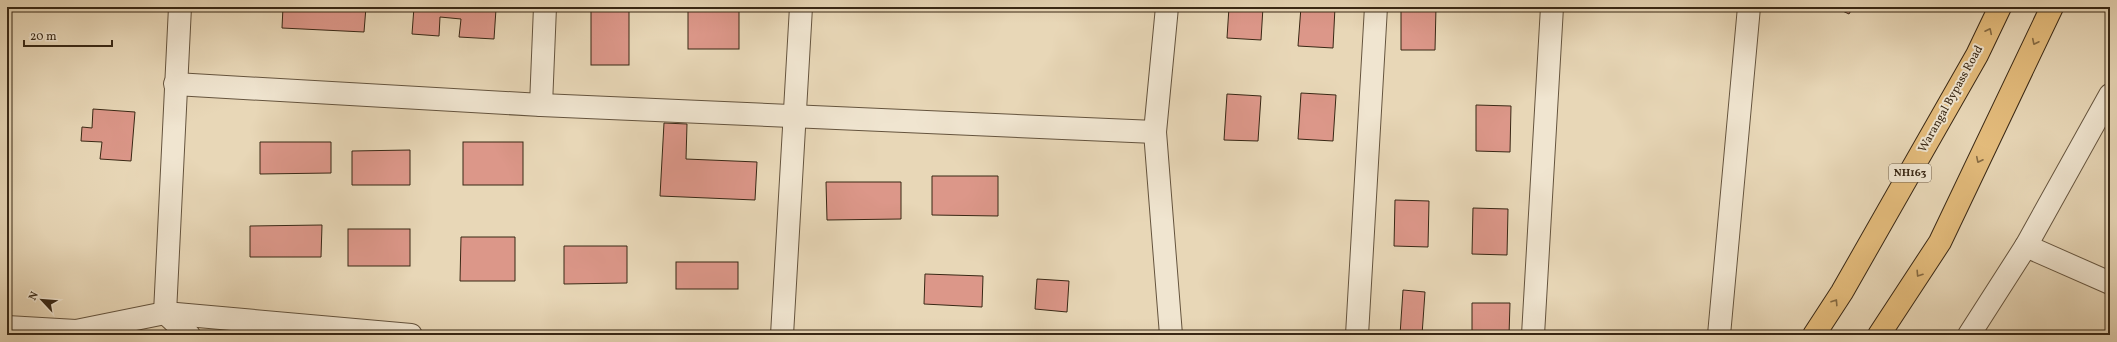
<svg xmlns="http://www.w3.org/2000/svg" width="2117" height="342" font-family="Vollkorn,serif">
  <rect width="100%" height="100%" fill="#e8d7b7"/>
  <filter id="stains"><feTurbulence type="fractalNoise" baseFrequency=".005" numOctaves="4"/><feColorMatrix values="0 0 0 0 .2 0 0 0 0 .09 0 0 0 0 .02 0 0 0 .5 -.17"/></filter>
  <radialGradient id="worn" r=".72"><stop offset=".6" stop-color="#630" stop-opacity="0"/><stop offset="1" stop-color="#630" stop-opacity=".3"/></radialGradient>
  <!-- building -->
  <g fill="#dc9789" stroke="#392815">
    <polygon points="283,7 366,7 364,32 282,28"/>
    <polygon points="414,7 496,9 494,39 459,37 461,19 440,17 439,36 412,34"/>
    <rect x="591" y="7" width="38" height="58"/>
    <rect x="688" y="7" width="51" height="42"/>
    <polygon points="1229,7 1263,7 1261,40 1227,38"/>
    <polygon points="1301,7 1335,7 1333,48 1298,46"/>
    <polygon points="1401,7 1436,7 1435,50 1401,50"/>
    <polygon points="1834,7 1853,7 1849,14"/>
    <polygon points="1301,93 1336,95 1333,141 1298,139"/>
    <polygon points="1227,94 1261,96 1258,141 1224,140"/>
    <polygon points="1476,105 1511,106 1510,152 1476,151"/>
    <polygon points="93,109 135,112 131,161 100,159 102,142 81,141 82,127 92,128"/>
    <polygon points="664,123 687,124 686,159 757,162 755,200 660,196"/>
    <polygon points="260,142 331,142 331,173 260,174"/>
    <rect x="463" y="142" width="60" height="43"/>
    <polygon points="410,150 410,185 352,185 352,151"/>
    <polygon points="932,176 998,176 998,216 932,215"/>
    <polygon points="826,182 901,182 901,219 827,220"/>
    <polygon points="1395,200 1429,201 1428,247 1394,246"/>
    <polygon points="1473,208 1508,209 1507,255 1472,254"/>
    <polygon points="322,225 321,257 250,257 250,226"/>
    <rect x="348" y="229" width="62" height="37"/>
    <polygon points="461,237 515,237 515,281 460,281"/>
    <polygon points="564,246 627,246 627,283 564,284"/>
    <rect x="676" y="262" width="62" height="27"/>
    <polygon points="925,274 983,276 982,307 924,304"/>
    <polygon points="1037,279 1069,281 1067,312 1035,309"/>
    <polygon points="1403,290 1425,292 1422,335 1400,335"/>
    <polygon points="1472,303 1510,303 1509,335 1472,335"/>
  </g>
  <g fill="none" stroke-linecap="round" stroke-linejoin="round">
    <defs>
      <g id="minor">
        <polyline points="180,7 165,313 189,335"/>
        <polyline points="1167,7 1155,132 1171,335"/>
        <polyline points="175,84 541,105 1155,132"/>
        <polyline points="541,105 545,7"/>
        <polyline points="2026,246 2110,283"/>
        <polyline points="7,327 76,331 165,313 411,335"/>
        <polyline points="782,335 801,7"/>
        <polyline points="1357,335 1376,7"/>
        <polyline points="1533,335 1552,7"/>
        <polyline points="1719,335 1749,7"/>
        <polyline points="1969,335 2026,246 2110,95"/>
      </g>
      <g id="trunk">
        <polyline points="1814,335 1842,292 1977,55 2000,7"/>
        <polyline points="1879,335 1940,242 2052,7"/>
      </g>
    </defs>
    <!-- minor casing -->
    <use href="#minor" stroke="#65543e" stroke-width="24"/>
    <!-- trunk casing -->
    <use href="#trunk" stroke="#392815" stroke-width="24"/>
    <!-- minor -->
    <use href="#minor" stroke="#f0e5d0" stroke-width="22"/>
    <!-- trunk -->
    <use href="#trunk" stroke="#e4bc7c" stroke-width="22"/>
  </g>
  <!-- one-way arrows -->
  <defs><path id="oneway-chevron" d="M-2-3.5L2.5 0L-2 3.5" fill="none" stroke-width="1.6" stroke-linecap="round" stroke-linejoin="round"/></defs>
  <g stroke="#866b43">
    <use href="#oneway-chevron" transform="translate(1989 31) rotate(-64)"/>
    <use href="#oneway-chevron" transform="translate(2035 42) rotate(116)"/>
    <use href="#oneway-chevron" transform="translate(1979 160) rotate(116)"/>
    <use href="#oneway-chevron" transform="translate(1919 274) rotate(123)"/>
    <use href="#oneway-chevron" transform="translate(1835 302) rotate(-57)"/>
  </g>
  <g text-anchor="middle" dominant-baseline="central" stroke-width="4" stroke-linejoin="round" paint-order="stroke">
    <!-- shield labels -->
    <rect fill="#f0e5d0" stroke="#70614d" stroke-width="1" x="1889" y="164" width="42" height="18" rx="3"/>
    <g font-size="11" font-weight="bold" fill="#392815">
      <text x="1910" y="173">NH163</text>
    </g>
    <!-- street labels -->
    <g font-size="12" fill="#392815" stroke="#f0e5d0">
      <text transform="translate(1951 99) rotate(-61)">Warangal Bypass Road</text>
    </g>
  </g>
  <!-- margin -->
  <rect width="2117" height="342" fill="none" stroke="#e8d7b7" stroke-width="24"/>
  <rect x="8" y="8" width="2101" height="326" fill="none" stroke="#392815" stroke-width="2"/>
  <rect x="12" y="12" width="2093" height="318" fill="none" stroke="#392815"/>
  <!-- north arrow -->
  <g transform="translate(42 300) rotate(296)" stroke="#f0e5d0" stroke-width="3" paint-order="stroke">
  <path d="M0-3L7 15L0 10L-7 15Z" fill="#392815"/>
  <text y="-6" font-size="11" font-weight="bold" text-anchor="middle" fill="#392815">N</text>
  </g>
  <!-- scale -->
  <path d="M24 40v6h88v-6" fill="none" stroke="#392815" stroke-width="2"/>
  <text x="30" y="40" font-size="12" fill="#392815" stroke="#f0e5d0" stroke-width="3" paint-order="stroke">20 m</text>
  <rect width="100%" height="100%" filter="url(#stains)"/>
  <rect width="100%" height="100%" fill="url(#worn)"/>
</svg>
